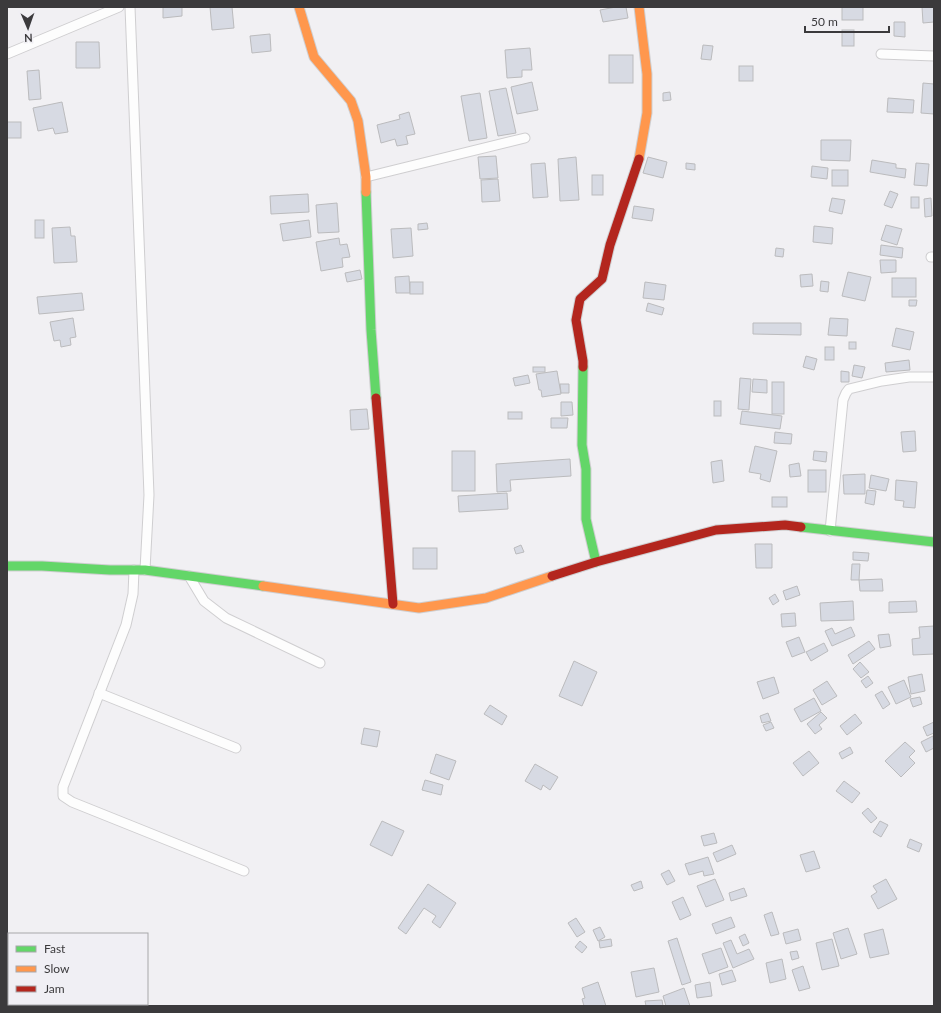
<svg xmlns="http://www.w3.org/2000/svg" width="941" height="1013" font-family="Lato,sans-serif">
  <rect width="100%" height="100%" fill="#f1f0f3"/>
  <!-- building -->
  <g fill="#d7dae3" stroke="#bbbbbd">
    <polygon points="163,7 182,7 182,16 163,18"/>
    <polygon points="210,7 232,7 234,28 212,30"/>
    <polygon points="616,7 626,7 628,18 603,22 600,10"/>
    <rect x="842" y="7" width="21" height="13"/>
    <polygon points="922,7 934,7 934,22 923,23"/>
    <polygon points="894,22 905,22 905,37 894,36"/>
    <rect x="842" y="30" width="12" height="16"/>
    <polygon points="270,34 271,51 252,53 250,36"/>
    <polygon points="76,42 99,42 100,68 76,68"/>
    <polygon points="703,45 713,46 711,60 701,59"/>
    <polygon points="530,48 532,70 522,70 522,77 507,78 505,50"/>
    <rect x="609" y="55" width="24" height="28"/>
    <rect x="739" y="66" width="14" height="15"/>
    <polygon points="39,70 41,99 29,100 27,71"/>
    <polygon points="532,82 538,110 517,114 511,87"/>
    <polygon points="923,83 934,84 934,114 921,113"/>
    <polygon points="506,88 516,133 498,136 489,91"/>
    <polygon points="670,92 671,100 663,101 663,93"/>
    <polygon points="480,93 487,138 469,141 461,96"/>
    <polygon points="888,98 914,100 913,113 887,112"/>
    <polygon points="62,102 68,132 55,134 53,128 38,131 33,108"/>
    <polygon points="409,112 415,134 406,136 408,144 397,146 395,139 381,143 377,125 400,119 399,115"/>
    <rect x="7" y="122" width="14" height="16"/>
    <polygon points="821,140 851,140 850,161 821,160"/>
    <polygon points="496,156 498,178 480,179 478,157"/>
    <polygon points="576,157 579,200 560,201 558,159"/>
    <polygon points="648,157 667,162 663,178 643,173"/>
    <polygon points="872,160 896,164 896,168 906,169 905,178 870,172"/>
    <polygon points="545,163 548,197 533,198 531,164"/>
    <polygon points="686,163 695,164 695,170 686,169"/>
    <polygon points="916,163 929,164 927,186 914,185"/>
    <polygon points="812,166 828,168 827,179 811,177"/>
    <rect x="832" y="170" width="16" height="16"/>
    <rect x="592" y="175" width="11" height="20"/>
    <polygon points="498,179 500,201 482,202 481,180"/>
    <polygon points="890,191 898,194 892,208 884,205"/>
    <polygon points="308,194 309,212 271,214 270,196"/>
    <rect x="911" y="197" width="8" height="11"/>
    <polygon points="832,198 845,200 842,214 829,211"/>
    <polygon points="931,198 932,216 925,217 924,199"/>
    <polygon points="337,203 339,232 318,233 316,205"/>
    <polygon points="634,206 654,209 652,221 632,218"/>
    <rect x="35" y="220" width="9" height="18"/>
    <polygon points="309,220 311,237 283,241 280,224"/>
    <polygon points="427,223 428,229 418,230 418,224"/>
    <polygon points="886,225 902,229 897,245 881,240"/>
    <polygon points="814,226 833,228 832,244 813,242"/>
    <polygon points="70,227 71,236 75,236 77,262 54,263 52,228"/>
    <polygon points="411,228 413,256 393,258 391,229"/>
    <polygon points="339,238 340,245 347,244 350,257 342,258 343,267 321,271 316,242"/>
    <polygon points="881,245 903,248 902,258 880,255"/>
    <polygon points="776,248 784,249 783,257 775,256"/>
    <polygon points="880,260 896,260 896,272 881,273"/>
    <polygon points="360,270 362,279 347,282 345,273"/>
    <polygon points="848,272 871,277 865,301 842,296"/>
    <polygon points="812,274 813,286 801,287 800,275"/>
    <polygon points="409,276 410,293 396,293 395,277"/>
    <rect x="892" y="278" width="24" height="19"/>
    <polygon points="821,281 829,282 828,292 820,291"/>
    <rect x="410" y="282" width="13" height="12"/>
    <polygon points="645,282 666,285 664,300 643,298"/>
    <polygon points="82,293 84,310 39,314 37,297"/>
    <polygon points="909,300 917,300 916,306 909,306"/>
    <polygon points="648,303 664,308 662,315 646,311"/>
    <polygon points="73,318 76,337 70,338 71,345 61,347 60,340 54,341 50,322"/>
    <polygon points="830,318 848,319 847,336 828,335"/>
    <polygon points="753,323 801,323 801,335 753,334"/>
    <polygon points="896,328 914,332 910,350 892,346"/>
    <rect x="849" y="342" width="7" height="7"/>
    <rect x="825" y="347" width="9" height="13"/>
    <polygon points="806,356 817,359 814,370 803,367"/>
    <polygon points="909,360 910,370 886,372 885,363"/>
    <polygon points="854,365 865,367 862,378 852,376"/>
    <rect x="533" y="367" width="12" height="5"/>
    <polygon points="557,371 561,394 542,397 541,390 539,390 536,374"/>
    <polygon points="841,371 849,372 849,382 841,382"/>
    <polygon points="528,375 530,383 515,386 513,378"/>
    <polygon points="740,378 751,379 749,410 738,409"/>
    <polygon points="753,379 767,380 767,393 752,392"/>
    <rect x="772" y="382" width="12" height="32"/>
    <polygon points="560,384 569,384 569,393 561,393"/>
    <rect x="714" y="401" width="7" height="15"/>
    <polygon points="561,402 572,402 573,415 561,416"/>
    <polygon points="367,409 369,429 351,430 350,410"/>
    <polygon points="742,411 782,416 780,429 740,424"/>
    <rect x="508" y="412" width="14" height="7"/>
    <polygon points="551,418 568,418 567,428 551,428"/>
    <polygon points="915,431 916,451 903,452 901,432"/>
    <polygon points="775,432 792,434 791,444 774,443"/>
    <polygon points="755,446 777,451 770,482 760,479 761,474 749,472"/>
    <rect x="452" y="451" width="23" height="40"/>
    <polygon points="814,451 827,452 826,462 813,460"/>
    <polygon points="570,459 571,476 510,480 511,491 497,492 496,464"/>
    <polygon points="722,460 724,481 713,483 711,462"/>
    <polygon points="799,463 801,476 790,477 789,465"/>
    <rect x="808" y="470" width="18" height="22"/>
    <polygon points="865,474 865,494 844,494 843,475"/>
    <polygon points="871,475 889,479 886,491 869,488"/>
    <polygon points="896,480 917,482 915,508 903,507 904,501 895,500"/>
    <polygon points="867,490 876,491 874,505 865,503"/>
    <polygon points="507,493 508,509 459,512 458,496"/>
    <rect x="772" y="497" width="15" height="10"/>
    <polygon points="755,544 772,544 772,568 756,568"/>
    <polygon points="521,545 524,552 516,554 514,548"/>
    <rect x="413" y="548" width="24" height="21"/>
    <polygon points="853,552 869,553 868,561 853,560"/>
    <polygon points="852,564 860,564 859,580 851,580"/>
    <polygon points="882,579 883,591 860,591 859,580"/>
    <polygon points="797,586 800,595 786,600 783,591"/>
    <polygon points="775,594 779,601 773,605 769,598"/>
    <polygon points="853,601 854,620 821,621 820,603"/>
    <polygon points="916,601 917,612 889,613 889,602"/>
    <polygon points="795,613 796,626 782,627 781,614"/>
    <polygon points="934,626 934,654 913,655 912,639 920,638 919,627"/>
    <polygon points="851,627 855,636 832,646 825,631 832,628 835,634"/>
    <polygon points="889,634 891,646 880,648 878,635"/>
    <polygon points="799,637 805,652 792,657 786,642"/>
    <polygon points="869,641 875,649 853,664 848,655"/>
    <polygon points="824,643 828,651 811,661 806,652"/>
    <polygon points="574,661 597,672 582,706 559,696"/>
    <polygon points="860,662 869,672 861,678 853,669"/>
    <polygon points="922,674 925,691 911,694 908,677"/>
    <polygon points="868,676 873,683 866,688 861,681"/>
    <polygon points="774,677 779,693 763,699 757,682"/>
    <polygon points="904,680 911,697 896,704 888,687"/>
    <polygon points="827,681 837,696 822,705 813,690"/>
    <polygon points="882,691 890,704 883,709 875,695"/>
    <polygon points="920,697 922,704 913,707 910,699"/>
    <polygon points="814,698 821,711 801,722 794,709"/>
    <polygon points="490,705 507,716 502,725 484,714"/>
    <polygon points="821,712 827,718 819,725 822,729 815,734 807,724"/>
    <polygon points="768,713 771,721 762,723 760,716"/>
    <polygon points="855,714 862,723 847,735 840,726"/>
    <polygon points="771,722 774,728 766,731 763,725"/>
    <polygon points="934,722 934,733 927,736 923,727"/>
    <polygon points="364,728 380,731 377,747 361,744"/>
    <polygon points="933,736 934,748 926,752 921,742"/>
    <polygon points="905,742 915,751 909,757 915,763 901,777 885,761"/>
    <polygon points="850,747 853,753 842,759 839,753"/>
    <polygon points="809,751 819,763 803,776 793,763"/>
    <polygon points="436,754 456,761 449,780 430,773"/>
    <polygon points="535,764 558,777 550,790 543,785 541,790 525,781"/>
    <polygon points="425,780 443,785 441,795 422,790"/>
    <polygon points="844,781 860,793 852,803 836,791"/>
    <polygon points="868,808 877,818 871,823 862,813"/>
    <polygon points="382,821 404,831 392,856 370,845"/>
    <polygon points="880,821 888,825 881,837 873,832"/>
    <polygon points="714,833 717,843 704,846 701,836"/>
    <polygon points="910,839 922,844 919,852 907,847"/>
    <polygon points="732,845 736,854 717,862 713,853"/>
    <polygon points="814,851 820,868 806,872 800,855"/>
    <polygon points="708,857 714,874 704,876 703,871 689,875 685,864"/>
    <polygon points="669,870 675,881 667,885 661,874"/>
    <polygon points="715,879 724,900 706,907 697,886"/>
    <polygon points="886,879 897,899 878,909 871,896 877,892 873,886"/>
    <polygon points="641,881 643,888 634,891 631,885"/>
    <polygon points="428,884 456,903 440,928 432,922 436,916 424,908 406,934 398,928"/>
    <polygon points="744,888 747,896 731,901 729,893"/>
    <polygon points="683,897 691,915 680,920 672,902"/>
    <polygon points="772,912 779,934 771,936 764,915"/>
    <polygon points="731,917 735,927 716,934 712,924"/>
    <polygon points="576,918 585,932 577,937 568,923"/>
    <polygon points="600,927 605,937 598,941 593,930"/>
    <polygon points="848,928 857,954 841,959 833,933"/>
    <polygon points="798,929 801,940 786,944 783,933"/>
    <polygon points="883,929 889,954 870,958 864,934"/>
    <polygon points="745,934 749,943 743,946 739,937"/>
    <polygon points="677,938 691,982 682,985 668,941"/>
    <polygon points="611,939 612,946 600,948 599,941"/>
    <polygon points="832,939 839,966 822,970 816,943"/>
    <polygon points="731,940 737,954 749,949 754,959 733,968 723,943"/>
    <polygon points="580,941 587,947 582,953 575,947"/>
    <polygon points="721,948 728,967 709,974 702,954"/>
    <polygon points="797,951 799,958 792,960 790,952"/>
    <polygon points="782,959 786,979 770,983 766,963"/>
    <polygon points="803,966 810,988 799,991 792,970"/>
    <polygon points="654,968 659,992 636,997 631,972"/>
    <polygon points="732,970 736,981 722,985 719,974"/>
    <polygon points="598,982 606,1006 584,1006 582,999 585,998 582,988"/>
    <polygon points="710,982 712,996 697,998 695,985"/>
    <polygon points="684,988 690,1006 666,1006 663,996"/>
    <polygon points="662,1000 663,1006 646,1006 645,1001"/>
  </g>
  <g fill="none" stroke-linecap="round" stroke-linejoin="round">
    <defs>
      <g id="street">
        <polyline points="130,7 149,495 145,570"/>
        <polyline points="7,54 119,7"/>
        <polyline points="881,54 934,56"/>
        <polyline points="366,177 525,138"/>
        <polyline points="931,257 934,257"/>
        <polyline points="830,531 843,400 846,393 849,389 882,381 909,377 934,377"/>
        <polyline points="134,570 133,594 126,625 63,787 63,796 72,802 244,871"/>
        <polyline points="189,576 204,601 226,618 320,663"/>
        <polyline points="99,693 236,748"/>
      </g>
      <g id="fast">
        <polyline points="366,192 371,330 376,398"/>
        <polyline points="583,367 582,445 586,469 586,519 596,562"/>
        <polyline points="801,527 934,542"/>
        <polyline points="7,566 42,566 110,570 145,570 263,586"/>
      </g>
      <g id="slow">
        <polyline points="299,7 314,57 351,101 358,121 366,177 366,192"/>
        <polyline points="639,159 647,113 647,74 639,7"/>
        <polyline points="263,586 419,608 486,598 552,576"/>
      </g>
      <g id="jam">
        <polyline points="583,367 583,361 576,320 580,299 602,279 610,245 639,159"/>
        <polyline points="376,398 393,604"/>
        <polyline points="552,576 596,562 716,530 785,525 801,527"/>
      </g>
    </defs>
    <!-- street casing -->
    <use href="#street" stroke="#cfced0" stroke-width="11"/>
    <!-- fast casing -->
    <use href="#fast" stroke="#cfced0" stroke-width="11"/>
    <!-- slow casing -->
    <use href="#slow" stroke="#cfced0" stroke-width="11"/>
    <!-- jam casing -->
    <use href="#jam" stroke="#cfced0" stroke-width="11"/>
    <!-- street -->
    <use href="#street" stroke="#fdfdfd" stroke-width="9"/>
    <!-- fast -->
    <use href="#fast" stroke="#63d668" stroke-width="9"/>
    <!-- slow -->
    <use href="#slow" stroke="#ff974d" stroke-width="9"/>
    <!-- jam -->
    <use href="#jam" stroke="#b3261e" stroke-width="9"/>
  </g>
  <!-- border -->
  <rect width="941" height="1013" fill="none" stroke="#3b3a3c" stroke-width="16"/>
  <!-- legend -->
  <rect x="8" y="933" width="140" height="72" fill="#f0eff4" stroke="#a8a7aa"/>
  <rect x="16" y="946" width="20" height="6" fill="#63d668" stroke="#a8a7aa"/>
  <text x="44" y="953" font-size="12" fill="#3b3a3c">Fast</text>
  <rect x="16" y="966" width="20" height="6" fill="#ff974d" stroke="#a8a7aa"/>
  <text x="44" y="973" font-size="12" fill="#3b3a3c">Slow</text>
  <rect x="16" y="986" width="20" height="6" fill="#b3261e" stroke="#a8a7aa"/>
  <text x="44" y="993" font-size="12" fill="#3b3a3c">Jam</text>
  <!-- north arrow -->
  <g transform="translate(28 28) rotate(178)" stroke="#f0eff4" stroke-width="3" paint-order="stroke">
  <path d="M0-3L7 15L0 10L-7 15Z" fill="#3b3a3c"/>
  <text y="-6" font-size="11" font-weight="bold" text-anchor="middle" fill="#3b3a3c">N</text>
  </g>
  <!-- scale -->
  <path d="M805 26v6h84v-6" fill="none" stroke="#3b3a3c" stroke-width="2"/>
  <text x="811" y="26" font-size="12" fill="#3b3a3c" stroke="#f0eff4" stroke-width="3" paint-order="stroke">50 m</text>
</svg>
